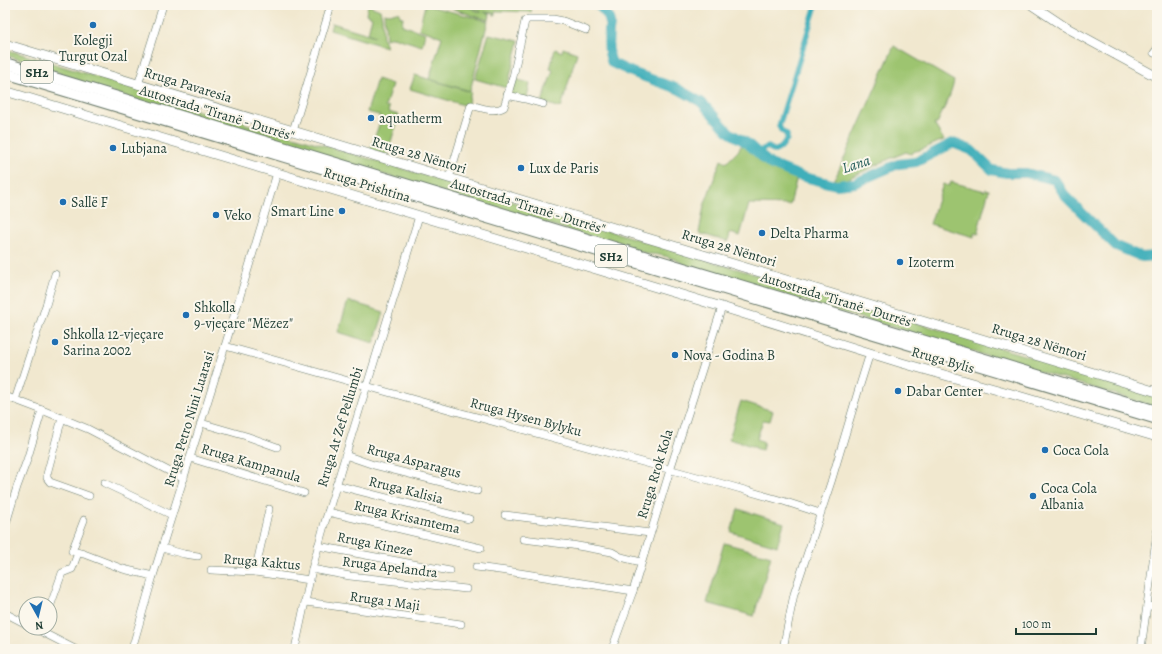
<svg xmlns="http://www.w3.org/2000/svg" width="1162" height="654" font-family="Alegreya,serif">
  <rect width="100%" height="100%" fill="#fbf7ec"/>
  <filter id="ink" filterUnits="userSpaceOnUse"><feTurbulence type="fractalNoise" baseFrequency=".025" numOctaves="2"/><feDisplacementMap in="SourceGraphic" scale="8" xChannelSelector="R" yChannelSelector="G"/><feConvolveMatrix kernelMatrix="1 2 1 2 8 2 1 2 1" color-interpolation-filters="sRGB"/></filter>
  <filter id="wash" filterUnits="userSpaceOnUse"><feTurbulence type="fractalNoise" baseFrequency=".012" numOctaves="4" result="noise"/><feDisplacementMap in="SourceGraphic" scale="16" xChannelSelector="R" yChannelSelector="G"/><feGaussianBlur stdDeviation="0.9" result="paint"/><feColorMatrix in="noise" values="0 0 0 0 0 0 0 0 0 0 0 0 0 0 0 0 0 1.4 0 .05"/><feComposite in="paint" operator="in"/></filter>
  <g filter="url(#wash)">
    <rect width="100%" height="100%" fill="#f1e8cf"/>
    <!-- green -->
    <g fill="#9dc46f" stroke="#5e8052">
      <polygon points="368,5 380,10 382,17 383,38 386,47 330,30 332,23 375,36 368,33 372,17 366,14"/>
      <polygon points="425,5 488,21 470,91 429,79 442,37 419,29"/>
      <polygon points="442,5 465,5 479,12 482,12 468,5 532,5 531,12 496,11 495,16 493,13 484,12 490,14 489,20 474,16"/>
      <polygon points="396,12 400,13 400,17 403,17 402,25 425,33 422,46 393,37 386,39 384,13 390,14"/>
      <polygon points="489,34 519,41 507,88 475,79"/>
      <path d="M894 46 954 81C951 97 943 109 937 124H934L944 140C936 142 922 151 915 151L911 154 906 152 889 159 843 181H834Z"/>
      <polygon points="563,48 577,53 561,108 542,102 553,70 550,69 555,49 562,52"/>
      <path d="M5 49 196 107 195 110 230 120 231 118 243 121 246 124 276 133H283L1157 395V407L685 265C675 258 661 254 648 254L97 88 44 67 5 55Z"/>
      <polygon points="415,75 471,92 467,106 410,89"/>
      <polygon points="377,79 392,84 385,107 389,108 388,112 399,115 387,155 370,150 380,122 379,115 367,112"/>
      <polygon points="514,79 530,83 527,98 512,95 511,92"/>
      <polygon points="743,143 768,165 797,177 790,205 749,204 740,236 730,233 728,242 699,233 704,206 721,160 726,163 738,151"/>
      <polygon points="951,182 985,191 986,189 989,190 978,230 979,233 974,233 974,237 930,224 943,184 949,186"/>
      <polygon points="348,301 384,312 374,343 338,332"/>
      <polygon points="741,401 773,411 770,421 763,420 757,439 764,442 762,450 755,448 755,447 729,439"/>
      <polygon points="738,509 784,523 777,546 731,532"/>
      <polygon points="724,543 771,556 754,616 707,603"/>
    </g>
    <g fill="none" stroke-linecap="round" stroke-linejoin="round">
      <!-- canal -->
      <path stroke="#3fafba" stroke-width="5.5" d="M760 153 763 149 768 147 775 151C784 147 782 144 787 139V135L781 130 779 126 816 5"/>
      <!-- river -->
      <path stroke="#3fafba" stroke-width="10" d="M598 5C603 10 610 16 610 24 610 26 609 29 609 31 608 41 608 54 612 63L634 73 678 89 701 102 730 133 747 143 770 164 800 176 836 185 855 183 898 164 916 162 953 143 971 150 992 170 1007 173H1026L1055 180 1066 197 1116 246 1142 257 1157 256"/>
    </g>
  </g>
  <g filter="url(#ink)">
    <g fill="none" stroke-linecap="round" stroke-linejoin="round">
      <defs>
        <g id="minor">
          <polyline points="1154,53 1157,49"/>
          <polyline points="138,85 163,5"/>
          <polyline points="507,95 525,99 543,104"/>
          <polyline points="293,131 331,5"/>
          <path d="M449 178 471 105C482 108 494 113 504 107L513 77 525 21 528 19H553L563 21 586 30"/>
          <polyline points="225,346 451,410 727,485 783,501 820,513"/>
          <polyline points="5,396 42,410 88,429 184,479"/>
          <polyline points="15,400 46,305 55,274"/>
          <polyline points="62,418 47,474 47,478 50,482 89,496"/>
          <polyline points="201,423 246,436 277,447"/>
          <polyline points="345,455 374,465 477,491"/>
          <polyline points="190,458 304,493"/>
          <polyline points="104,483 172,515"/>
          <polyline points="336,485 469,519"/>
          <polyline points="328,512 481,548"/>
          <polyline points="505,515 650,533"/>
          <polyline points="84,520 72,551 84,554 123,569 153,576"/>
          <polyline points="5,527 17,487 27,460 42,410"/>
          <polyline points="523,539 572,545 612,552 621,557 641,562"/>
          <polyline points="318,546 450,571"/>
          <polyline points="162,548 184,554 198,556"/>
          <polyline points="476,567 507,571 633,591"/>
          <polyline points="312,569 350,576 466,589"/>
          <polyline points="211,570 255,572 310,580"/>
          <polyline points="255,572 269,509"/>
          <polyline points="306,602 461,624"/>
          <polyline points="1147,605 1157,608"/>
          <polyline points="50,607 62,573 72,569 78,553"/>
          <polyline points="5,613 26,624"/>
          <polyline points="34,628 75,649"/>
          <polyline points="132,649 153,576 225,346 277,173"/>
          <polyline points="295,649 312,569 325,522 419,216"/>
          <polyline points="612,649 633,591 670,470 722,307"/>
          <polyline points="783,649 794,594 831,482 860,385 870,353"/>
          <polyline points="1141,649 1157,532"/>
        </g>
        <g id="major">
          <polyline points="1032,5 1065,27 1157,77"/>
          <polyline points="5,44 1157,392"/>
          <polyline points="5,91 722,307 902,363 1022,397 1157,437"/>
        </g>
        <g id="highway">
          <polyline points="5,63 1157,411"/>
          <polyline points="5,73 1157,419"/>
        </g>
      </defs>
      <!-- minor casing -->
      <use href="#minor" stroke="#68796a" stroke-width="8"/>
      <!-- major casing -->
      <use href="#major" stroke="#68796a" stroke-width="10"/>
      <!-- highway casing -->
      <use href="#highway" stroke="#68796a" stroke-width="12"/>
      <!-- minor -->
      <use href="#minor" stroke="#fff" stroke-width="7"/>
      <!-- major -->
      <use href="#major" stroke="#fff" stroke-width="9"/>
      <!-- highway -->
      <use href="#highway" stroke="#fff" stroke-width="10"/>
    </g>
  </g>
  <!-- markers -->
  <g fill="#1f6fb2" stroke="#fbf7ec" stroke-width="1.5">
    <circle cx="93" cy="25" r="4"/>
    <circle cx="371" cy="118" r="4"/>
    <circle cx="113" cy="148" r="4"/>
    <circle cx="521" cy="168" r="4"/>
    <circle cx="63" cy="202" r="4"/>
    <circle cx="342" cy="211" r="4"/>
    <circle cx="216" cy="215" r="4"/>
    <circle cx="762" cy="233" r="4"/>
    <circle cx="900" cy="262" r="4"/>
    <circle cx="186" cy="315" r="4"/>
    <circle cx="55" cy="342" r="4"/>
    <circle cx="675" cy="355" r="4"/>
    <circle cx="898" cy="391" r="4"/>
    <circle cx="1045" cy="450" r="4"/>
    <circle cx="1033" cy="496" r="4"/>
  </g>
  <g text-anchor="middle" dominant-baseline="central" stroke-width="4" stroke-linejoin="round" paint-order="stroke">
    <!-- shield labels -->
    <g fill="#fbf7ec" stroke="#61756b" stroke-width="1">
      <rect x="21" y="61" width="32" height="22" rx="3"/>
      <rect x="595" y="245" width="32" height="22" rx="3"/>
    </g>
    <g font-size="13" font-weight="bold" fill="#1f3d34">
      <text x="37" y="72">SH2</text>
      <text x="611" y="256">SH2</text>
    </g>
    <!-- poi labels -->
    <g font-size="14" fill="#1f3d34" stroke="#fbf7ec" text-anchor="start">
      <text x="93" y="40" text-anchor="middle">Kolegji<tspan x="93" dy="16">Turgut Ozal</tspan></text>
      <text x="379" y="118">aquatherm</text>
      <text x="121" y="148">Lubjana</text>
      <text x="529" y="168">Lux de Paris</text>
      <text x="71" y="202">Sallë F</text>
      <text x="334" y="211" text-anchor="end">Smart Line</text>
      <text x="224" y="215">Veko</text>
      <text x="770" y="233">Delta Pharma</text>
      <text x="908" y="262">Izoterm</text>
      <text x="194" y="307">Shkolla<tspan x="194" dy="16">9-vjeçare "Mëzez"</tspan></text>
      <text x="63" y="334">Shkolla 12-vjeçare<tspan x="63" dy="16">Sarina 2002</tspan></text>
      <text x="683" y="355">Nova - Godina B</text>
      <text x="906" y="391">Dabar Center</text>
      <text x="1053" y="450">Coca Cola</text>
      <text x="1041" y="488">Coca Cola<tspan x="1041" dy="16">Albania</tspan></text>
    </g>
    <!-- street labels -->
    <g font-size="14" fill="#1f3d34" stroke="#fbf7ec">
      <text transform="translate(188 85) rotate(17)">Rruga Pavaresia</text>
      <text transform="translate(217 113) rotate(17)">Autostrada "Tiranë - Durrës"</text>
      <text transform="translate(419 155) rotate(17)">Rruga 28 Nëntori</text>
      <text transform="translate(367 185) rotate(17)">Rruga Prishtina</text>
      <text transform="translate(528 206) rotate(17)">Autostrada "Tiranë - Durrës"</text>
      <text transform="translate(729 248) rotate(17)">Rruga 28 Nëntori</text>
      <text transform="translate(838 300) rotate(17)">Autostrada "Tiranë - Durrës"</text>
      <text transform="translate(1039 342) rotate(17)">Rruga 28 Nëntori</text>
      <text transform="translate(943 360) rotate(16)">Rruga Bylis</text>
      <text transform="translate(526 417) rotate(15)">Rruga Hysen Bylyku</text>
      <text transform="translate(189 419) rotate(-73)">Rruga Petro Nini Luarasi</text>
      <text transform="translate(340 427) rotate(-73)">Rruga At Zef Pellumbi</text>
      <text transform="translate(414 461) rotate(15)">Rruga Asparagus</text>
      <text transform="translate(251 463) rotate(17)">Rruga Kampanula</text>
      <text transform="translate(655 474) rotate(-73)">Rruga Rrok Kola</text>
      <text transform="translate(406 490) rotate(14)">Rruga Kalisia</text>
      <text transform="translate(407 517) rotate(13)">Rruga Krisamtema</text>
      <text transform="translate(375 544) rotate(11)">Rruga Kineze</text>
      <text transform="translate(262 562) rotate(5)">Rruga Kaktus</text>
      <text transform="translate(390 567) rotate(7)">Rruga Apelandra</text>
      <text transform="translate(385 601) rotate(8)">Rruga 1 Maji</text>
    </g>
    <!-- water labels -->
    <g font-size="15" font-style="italic" fill="#295f5c" stroke="#fbf7ec">
      <text transform="translate(856 164) rotate(-18)">Lana</text>
    </g>
  </g>
  <!-- margin -->
  <rect width="1162" height="654" fill="none" stroke="#fbf7ec" stroke-width="20"/>
  <!-- north arrow -->
  <g transform="translate(38 616) rotate(172)"><circle r="19" fill="#fbf7ec" stroke="#a3ada2"/>
  <path d="M0-3L7 15L0 10L-7 15Z" fill="#1f6fb2"/>
  <text y="-6" font-size="11" font-weight="bold" text-anchor="middle" fill="#1f3d34">N</text>
  </g>
  <!-- scale -->
  <path d="M1016 628v6h80v-6" fill="none" stroke="#1f3d34" stroke-width="2"/>
  <text x="1022" y="628" font-size="12" fill="#1f3d34" stroke="#fbf7ec" stroke-width="3" paint-order="stroke">100 m</text>
</svg>
